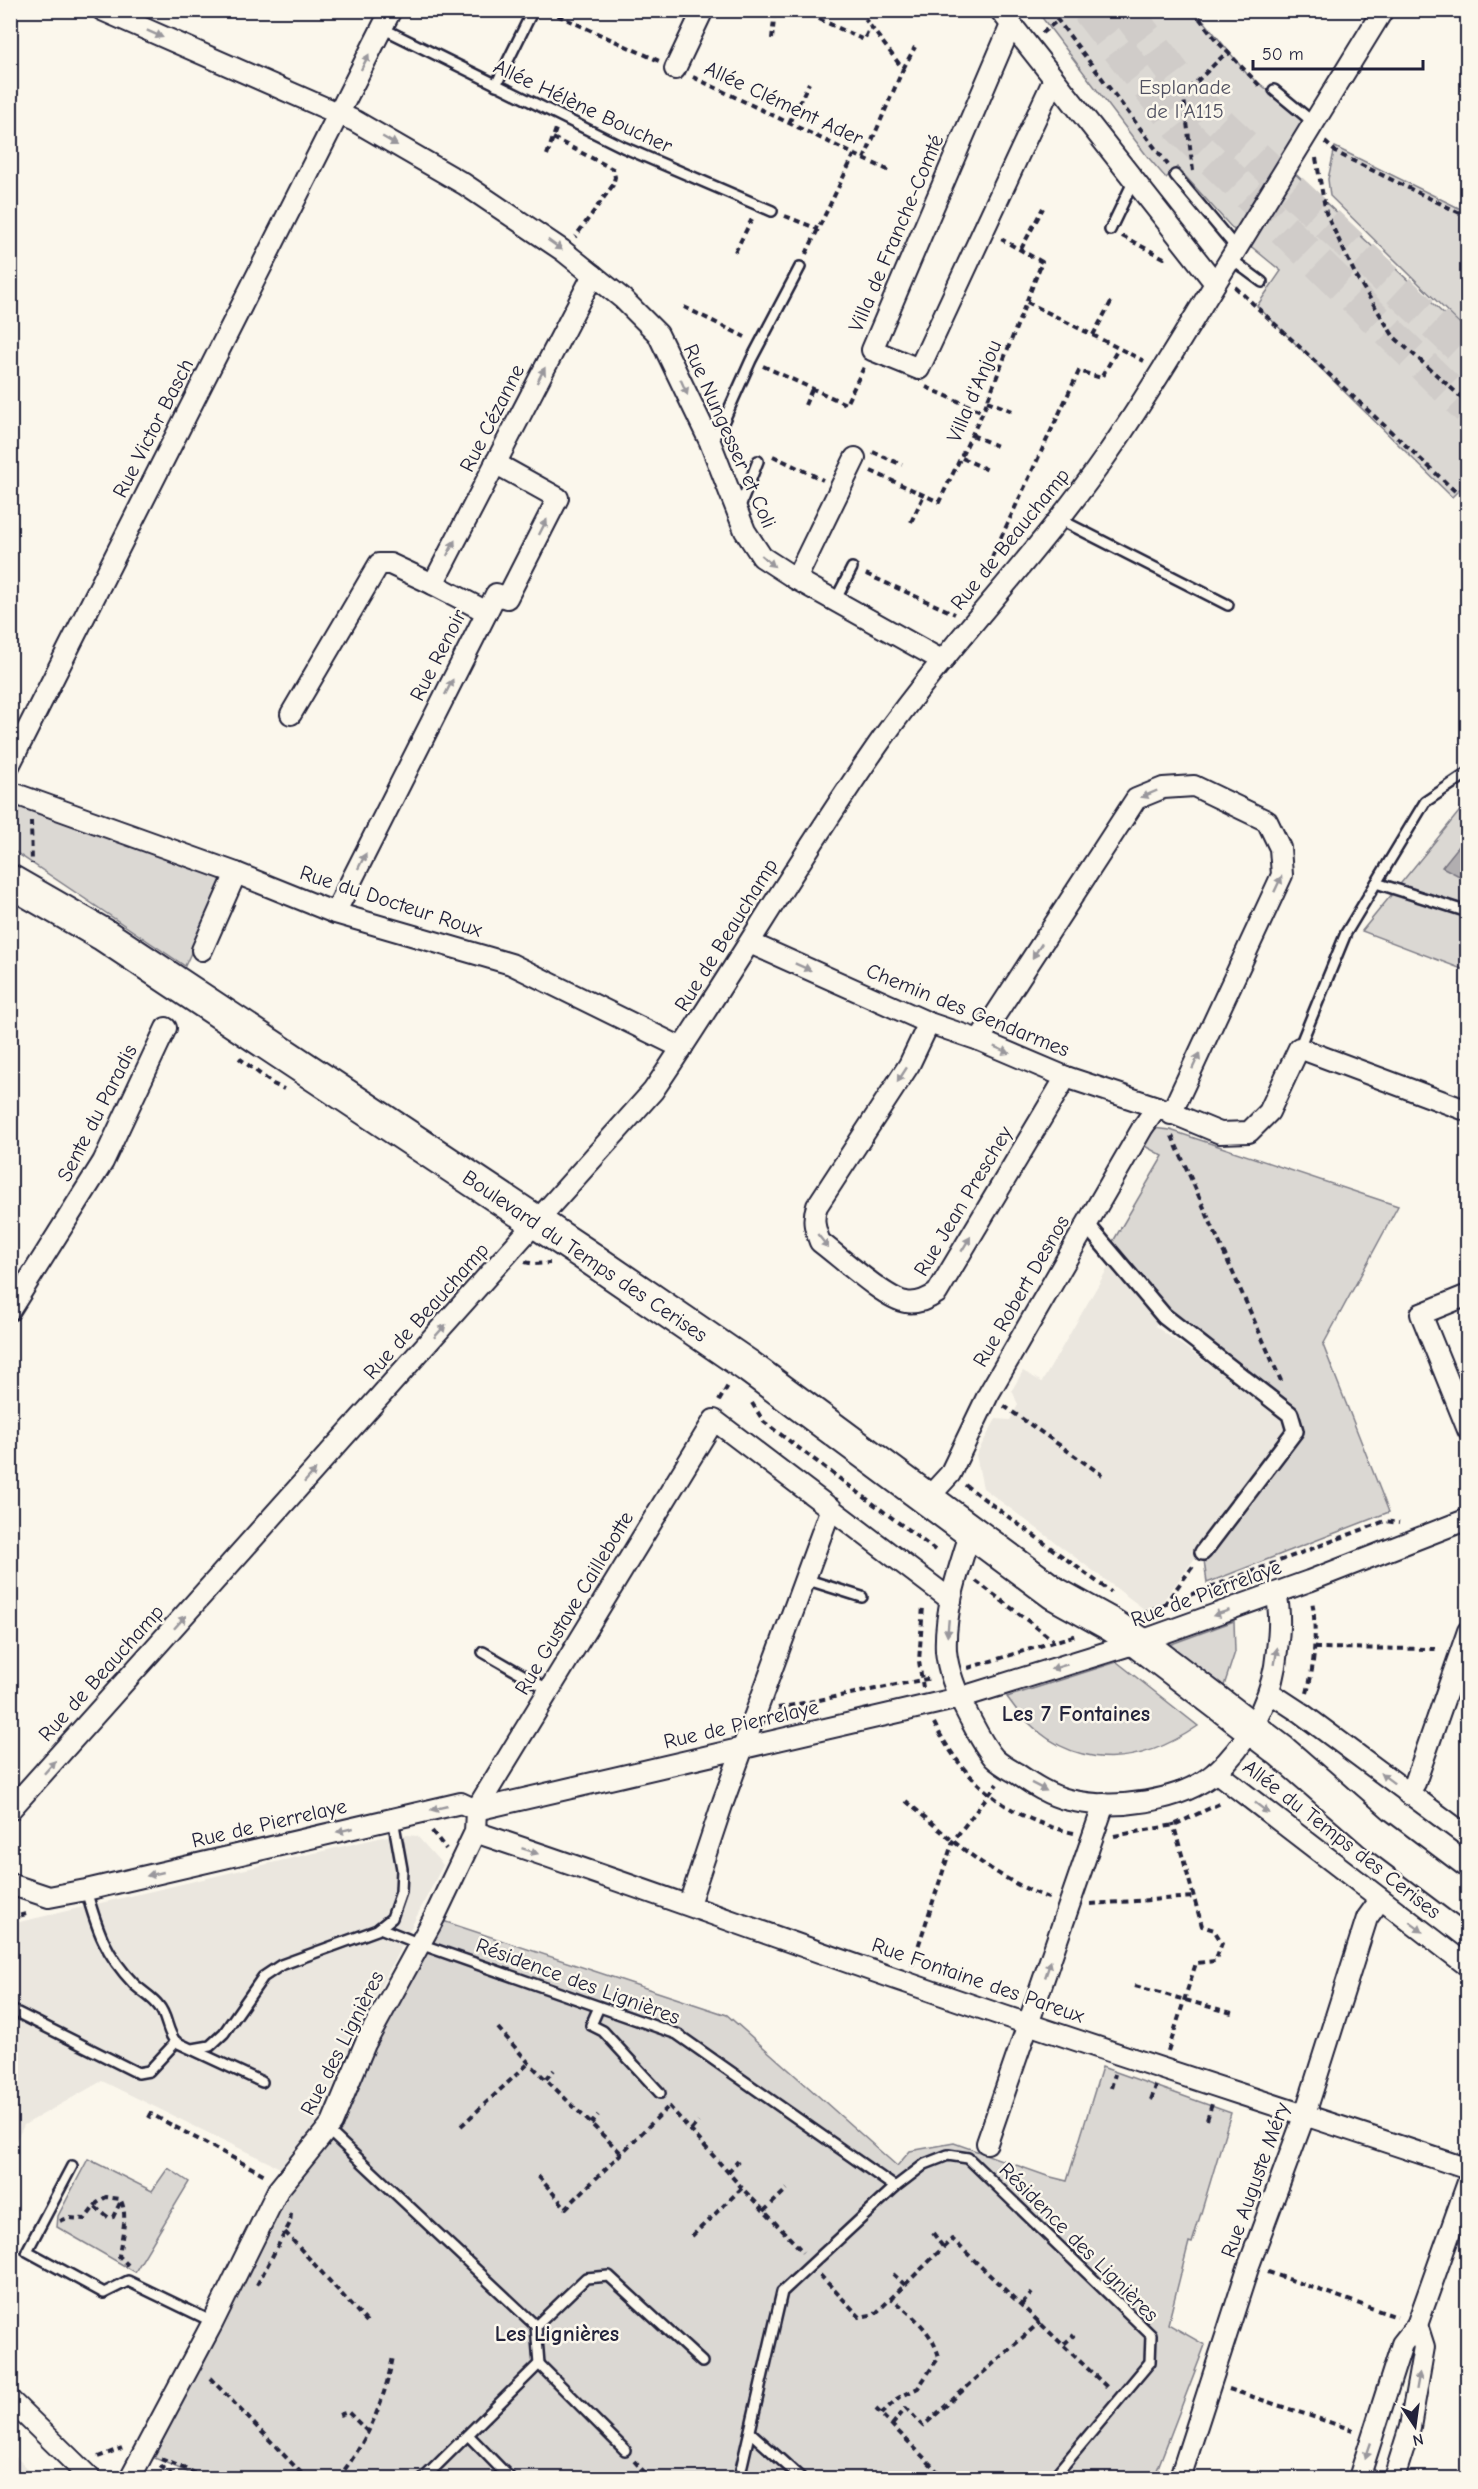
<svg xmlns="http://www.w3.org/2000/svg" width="1478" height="2489" font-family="'Comic Neue',sans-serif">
  <rect width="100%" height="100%" fill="#fbf7ec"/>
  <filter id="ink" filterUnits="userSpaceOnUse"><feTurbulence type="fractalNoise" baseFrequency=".0167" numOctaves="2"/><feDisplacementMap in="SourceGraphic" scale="12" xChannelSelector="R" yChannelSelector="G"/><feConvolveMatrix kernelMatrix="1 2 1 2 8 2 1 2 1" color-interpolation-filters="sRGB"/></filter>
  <g filter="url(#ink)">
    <!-- built -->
    <g fill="#ebe7df">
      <polygon points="1112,1261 1160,1318 1155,1326 1284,1418 1286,1436 1160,1605 1144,1609 983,1488 976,1455 996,1419 1010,1420 1018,1405 1012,1390 1023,1371 1042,1382"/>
      <polygon points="396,1834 417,1836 443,1865 360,2027 310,2136 280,2168 102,2081 24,2125 11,2151 11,1924"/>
      <polygon points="11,2452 37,2478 11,2478"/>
    </g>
    <!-- green -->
    <g fill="#dbd8d3" stroke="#7e7d87" stroke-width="1.5">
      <polygon points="1037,11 1196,11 1247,74 1311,123 1286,165 1467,336 1467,482 1452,497 1257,306 1281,271 1242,239 1177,167 1166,178 1147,156"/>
      <polygon points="1335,147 1467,212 1467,331 1330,196 1328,179"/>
      <polygon points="1467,802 1467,971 1362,931"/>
      <polygon points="13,804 36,810 225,878 185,966 11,849 10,805"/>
      <polygon points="1143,1127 1170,1130 1398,1206 1323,1345 1389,1512 1207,1583 1203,1552 1295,1432 1290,1414 1156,1307 1108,1250 1163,1156 1141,1144"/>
      <polygon points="1234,1621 1235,1652 1220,1698 1155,1650"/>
      <path d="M1117 1662 1198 1726C1128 1774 1057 1769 1007 1697Z"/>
      <polygon points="434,1918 727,2015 897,2166 910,2151 954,2143 1047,2176 1067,2181 1102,2067 1231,2113 1192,2243 1189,2242 1168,2324 1205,2345 1154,2478 201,2478 143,2453 316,2144"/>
      <polygon points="88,2159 152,2191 168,2168 189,2182 135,2272 57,2227 58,2216"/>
    </g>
    <!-- water -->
    <polygon fill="#b1aeb0" stroke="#787681" stroke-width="1.5" points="1467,836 1467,880 1442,867"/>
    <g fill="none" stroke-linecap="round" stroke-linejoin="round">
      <!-- motorway-tunnel -->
      <g stroke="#d0ccc9" stroke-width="33" stroke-dasharray="33 16" stroke-linecap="butt">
        <polyline points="1088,10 1181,129 1468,409"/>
        <polyline points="1126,10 1191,96 1468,355"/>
      </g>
      <defs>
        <g id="service">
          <polyline points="382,28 623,147 772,211"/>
          <polyline points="496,85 533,10"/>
          <polyline points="1274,90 1314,123"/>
          <polyline points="1175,175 1237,249"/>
          <polyline points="1110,230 1134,180"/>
          <polyline points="1231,259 1262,282"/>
          <polyline points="710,442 721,427 751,360 800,267"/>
          <polyline points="739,509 758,461"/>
          <polyline points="1059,519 1228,605"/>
          <polyline points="835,601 852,568"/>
          <polyline points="1376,883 1468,912"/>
          <polyline points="1299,1048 1346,933 1425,802 1468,773"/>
          <polyline points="805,1579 862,1597"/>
          <polyline points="483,1652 549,1690"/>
          <polyline points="380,1928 420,1944 677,2034 895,2187"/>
          <polyline points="599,2007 591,2025 603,2031 660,2093"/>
          <path d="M10 2009 138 2073 149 2071 176 2042C166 2032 168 2016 158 2005 152 1997 141 1991 134 1984 105 1954 97 1929 86 1890"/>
          <polyline points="176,2042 262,2082"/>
          <polyline points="193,2049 210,2046 224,2033 263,1977 281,1965 377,1930 392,1918 401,1892 402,1869 393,1819"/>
          <polyline points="331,2125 330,2132 536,2326 586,2278 609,2276 702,2362"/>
          <polyline points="72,2166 27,2251 104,2293 128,2281 213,2322"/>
          <polyline points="536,2326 539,2364"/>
          <polyline points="750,2432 801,2478"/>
          <polyline points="468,2435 510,2478"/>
          <polyline points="424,2478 539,2364 625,2450"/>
          <polyline points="739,2478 782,2292 895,2187 925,2164 948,2155 968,2158 1151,2335 1150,2362 1053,2478"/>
        </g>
        <polyline id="pedestrian" points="1087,1225 1164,1316 1290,1414 1295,1431 1203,1552"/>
        <g id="minor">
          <polyline points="102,10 355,121 464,184 562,250 623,299 658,334 710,442 745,531 762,557 796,579 943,661"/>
          <polyline points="1000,10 1215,283"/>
          <polyline points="1011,25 872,350 919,369 1054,79"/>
          <polyline points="675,69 703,10"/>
          <polyline points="796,579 855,458"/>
          <polyline points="487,612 433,584 593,275"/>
          <polyline points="291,714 379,564 390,564 433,584"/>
          <polyline points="10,764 391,10"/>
          <polyline points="10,792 236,873 335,913 511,964 682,1048"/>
          <polyline points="335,913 487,612 496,594 507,598 558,498 495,463"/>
          <polyline points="750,943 929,1023 979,1040 1066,1077 1157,1107 1220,1133 1249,1132 1269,1112 1299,1048 1468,1111"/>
          <polyline points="202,950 236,873"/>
          <path d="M929 1023 909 1065 817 1206C812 1220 815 1229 820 1242 839 1256 885 1299 906 1302 917 1304 928 1299 937 1293L1066 1077"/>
          <polyline points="979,1040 1136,799 1163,788 1194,786 1267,821 1280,848 1282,875 1171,1114"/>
          <polyline points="1468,1295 1421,1314 1468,1430"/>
          <polyline points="10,1310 103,1162 166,1028"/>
          <polyline points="928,1498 950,1474 988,1395 1143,1127 1157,1107"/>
          <path d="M971 1531C959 1569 944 1610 946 1651 948 1672 958 1696 968 1715 976 1730 983 1745 994 1758 1000 1764 1009 1769 1016 1773 1032 1784 1050 1796 1069 1800 1114 1810 1180 1803 1216 1772 1245 1747 1269 1703 1275 1666 1278 1643 1282 1616 1276 1594"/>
          <polyline points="1269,1692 1301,1713 1468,1837"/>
          <polyline points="1216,1772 1468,1966"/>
          <polyline points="1408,1794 1415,1783 1468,1631"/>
          <path d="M10 1810 653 1091C732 975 801 854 882 739 952 641 1037 555 1106 456 1146 399 1181 339 1218 279 1273 189 1328 100 1383 10"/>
          <path d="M475 1832C620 1880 763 1933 908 1983 1093 2048 1281 2106 1468 2169"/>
          <polyline points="10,1884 49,1897 86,1890 461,1803 476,1810 959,1698 1127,1646 1309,1581 1468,1519"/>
          <polyline points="689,1904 723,1802 831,1508"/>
          <polyline points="987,2143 1104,1804"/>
          <polyline points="1417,2325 1468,2182"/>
          <polyline points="10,2400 90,2478"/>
          <polyline points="130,2478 213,2322 278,2190 332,2123 365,2044 434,1918 475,1832 476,1810 714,1420 951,1600"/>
          <polyline points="1180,2478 1249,2265 1305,2114 1367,1918 1380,1900"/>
          <polyline points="1359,2478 1402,2344 1417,2325 1424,2347 1410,2427 1394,2478"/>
        </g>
        <polyline id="primary" points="10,881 104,935 583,1253 748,1366 1054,1593 1110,1624 1138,1642 1281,1751 1375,1833 1468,1903"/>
      </defs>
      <!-- service casing -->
      <use href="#service" stroke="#22223b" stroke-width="14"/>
      <!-- pedestrian casing -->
      <use href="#pedestrian" stroke="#22223b" stroke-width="20"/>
      <!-- minor casing -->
      <use href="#minor" stroke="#22223b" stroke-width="24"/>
      <!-- primary casing -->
      <use href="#primary" stroke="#22223b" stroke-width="36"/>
      <!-- path -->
      <g stroke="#22223b" stroke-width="4" stroke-dasharray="6 4.5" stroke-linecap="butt">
        <polyline points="800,10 864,40 870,27"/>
        <polyline points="1050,10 1168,165"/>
        <polyline points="1193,10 1217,41 1260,86"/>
        <polyline points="548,11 659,61"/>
        <polyline points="1042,33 1058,20"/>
        <polyline points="772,39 775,10"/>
        <polyline points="903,69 915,47"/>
        <polyline points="693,77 864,159 903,69 865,19"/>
        <polyline points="789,123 809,83"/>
        <polyline points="553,138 613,169 615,177 613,185 575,237"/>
        <polyline points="1325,142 1337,153 1468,217"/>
        <polyline points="547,155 556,129"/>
        <polyline points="1316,158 1326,213 1356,276 1394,337 1468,403"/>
        <polyline points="864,159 890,171"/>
        <polyline points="1193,171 1184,98 1186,92 1227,52"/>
        <polyline points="785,216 818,229"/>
        <polyline points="1122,236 1164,258 1167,255"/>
        <polyline points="1021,249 1043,208"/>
        <polyline points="735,252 752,219"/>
        <polyline points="806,254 854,155"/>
        <polyline points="1235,287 1456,492"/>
        <polyline points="1027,302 1144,361"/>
        <polyline points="684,307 745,337"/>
        <polyline points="1093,335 1111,302"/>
        <polyline points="763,366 846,404 864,367"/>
        <polyline points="926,387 983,412"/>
        <polyline points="987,401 1015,412"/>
        <polyline points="805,405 812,389"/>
        <polyline points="972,435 999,447"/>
        <polyline points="873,452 902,465"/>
        <polyline points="773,456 823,480"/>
        <polyline points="962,458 988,470"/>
        <polyline points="871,471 939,502 983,412 1042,262 1001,239"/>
        <polyline points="911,522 924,495"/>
        <polyline points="866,574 955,614"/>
        <polyline points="983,576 1079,371 1101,378 1118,349"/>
        <polyline points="31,821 32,864"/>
        <polyline points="239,1058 273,1084 284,1089"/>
        <polyline points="1172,1136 1282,1383"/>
        <polyline points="525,1262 534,1264 550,1263"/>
        <polyline points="719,1401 729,1384"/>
        <polyline points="752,1403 764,1422 935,1550"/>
        <polyline points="1004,1406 1102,1475"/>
        <polyline points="965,1485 1111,1592"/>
        <polyline points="976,1581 1053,1640"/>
        <polyline points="1164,1605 1194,1565"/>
        <polyline points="1142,1613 1385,1521 1399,1523"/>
        <polyline points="1314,1648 1440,1649"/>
        <polyline points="968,1668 1076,1635"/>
        <polyline points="923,1688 919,1661 923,1606"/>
        <path d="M1307 1693C1315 1664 1317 1630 1312 1600"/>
        <polyline points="778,1708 932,1678"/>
        <path d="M934 1723C964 1782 1009 1819 1074 1833"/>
        <path d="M906 1801C954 1842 991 1877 1051 1899"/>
        <polyline points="432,1831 446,1849"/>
        <polyline points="1114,1836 1174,1825 1223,1802"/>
        <polyline points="1091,1904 1194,1897"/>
        <polyline points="10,1918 30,1913"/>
        <polyline points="912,1965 953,1841 997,1784"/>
        <polyline points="1135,1986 1232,2013"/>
        <polyline points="498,2028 529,2063 621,2153"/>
        <polyline points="1168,2051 1196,1963 1215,1961 1222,1943 1214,1930 1202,1926 1173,1823"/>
        <polyline points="546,2079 554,2070"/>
        <polyline points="1111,2088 1115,2074"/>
        <polyline points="1151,2100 1156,2086"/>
        <polyline points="669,2106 742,2188"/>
        <polyline points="149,2118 151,2114 265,2175"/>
        <polyline points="1207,2120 1212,2104"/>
        <polyline points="591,2124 598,2115"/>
        <polyline points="461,2126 529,2063"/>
        <polyline points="691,2130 698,2122"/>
        <polyline points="728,2172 738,2161"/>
        <polyline points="538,2176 566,2208 668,2107"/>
        <polyline points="95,2207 109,2218 113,2217 121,2201"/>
        <polyline points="764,2211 787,2189"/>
        <path d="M60 2221 68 2218 85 2219 97 2203 106 2197 120 2199C129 2214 121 2239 119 2256L128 2265"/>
        <polyline points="285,2232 367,2322"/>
        <polyline points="933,2233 943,2247"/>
        <polyline points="692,2236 742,2188 803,2252"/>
        <polyline points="1268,2272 1397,2317"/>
        <polyline points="893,2274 905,2285"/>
        <polyline points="820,2275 860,2317 875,2314 952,2239 1108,2388"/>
        <polyline points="257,2285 290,2223 291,2213"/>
        <polyline points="1022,2304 1032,2293"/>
        <polyline points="1064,2344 1074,2335"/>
        <polyline points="210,2378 306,2478"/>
        <polyline points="1229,2389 1353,2430"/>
        <polyline points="876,2409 944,2478"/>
        <path d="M881 2414 898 2398 918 2388 939 2357C932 2331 912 2315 891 2298"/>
        <polyline points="339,2415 348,2412 369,2433"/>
        <polyline points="892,2425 906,2408 923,2426 1040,2322"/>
        <polyline points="98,2457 122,2448"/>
        <polyline points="161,2459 193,2472 190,2478"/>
        <polyline points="634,2461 650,2478"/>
        <polyline points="160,2466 170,2473 173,2478"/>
        <path d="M338 2478C367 2443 384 2402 393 2357"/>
      </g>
      <!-- service -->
      <use href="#service" stroke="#fbf7ec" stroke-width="9"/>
      <!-- pedestrian -->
      <use href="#pedestrian" stroke="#fbf7ec" stroke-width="15"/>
      <!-- minor -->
      <use href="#minor" stroke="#fbf7ec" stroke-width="20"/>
      <!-- primary -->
      <use href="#primary" stroke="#fbf7ec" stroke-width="32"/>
      <defs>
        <polyline id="rail" points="10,2474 15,2478"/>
      </defs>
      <!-- rail casing -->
      <use href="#rail" stroke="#22223b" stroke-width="7"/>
      <!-- rail -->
      <use href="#rail" stroke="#fbf7ec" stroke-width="4.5" stroke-dasharray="14" stroke-linecap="butt"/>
    </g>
    <!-- one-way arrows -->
    <defs><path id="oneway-solid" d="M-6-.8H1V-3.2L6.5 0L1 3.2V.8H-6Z" transform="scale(1.5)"/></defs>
    <g fill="#99979c">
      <use href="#oneway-solid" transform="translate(155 34) rotate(24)"/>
      <use href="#oneway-solid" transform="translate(365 62) rotate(-63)"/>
      <use href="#oneway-solid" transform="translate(390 141) rotate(30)"/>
      <use href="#oneway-solid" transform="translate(555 245) rotate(35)"/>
      <use href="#oneway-solid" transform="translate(541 375) rotate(-62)"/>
      <use href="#oneway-solid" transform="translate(684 387) rotate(66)"/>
      <use href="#oneway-solid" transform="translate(543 527) rotate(-63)"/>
      <use href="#oneway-solid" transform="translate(451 548) rotate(-63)"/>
      <use href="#oneway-solid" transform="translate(768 561) rotate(40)"/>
      <use href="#oneway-solid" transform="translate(449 687) rotate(-63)"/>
      <use href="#oneway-solid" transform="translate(1149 794) rotate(157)"/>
      <use href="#oneway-solid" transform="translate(362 861) rotate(-63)"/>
      <use href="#oneway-solid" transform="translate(1278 884) rotate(-65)"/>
      <use href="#oneway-solid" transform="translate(1037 951) rotate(123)"/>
      <use href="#oneway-solid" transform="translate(803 967) rotate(24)"/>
      <use href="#oneway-solid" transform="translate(1002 1050) rotate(23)"/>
      <use href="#oneway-solid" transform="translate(1196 1061) rotate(-65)"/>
      <use href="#oneway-solid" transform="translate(902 1075) rotate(123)"/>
      <use href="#oneway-solid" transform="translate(823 1241) rotate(51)"/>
      <use href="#oneway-solid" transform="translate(966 1244) rotate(-59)"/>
      <use href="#oneway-solid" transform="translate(440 1331) rotate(-48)"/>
      <use href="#oneway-solid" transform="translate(310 1476) rotate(-48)"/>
      <use href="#oneway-solid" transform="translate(1221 1613) rotate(161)"/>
      <use href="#oneway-solid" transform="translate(180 1622) rotate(-48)"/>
      <use href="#oneway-solid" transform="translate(948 1628) rotate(95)"/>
      <use href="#oneway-solid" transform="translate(1276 1656) rotate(-81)"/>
      <use href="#oneway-solid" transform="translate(1059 1667) rotate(163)"/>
      <use href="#oneway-solid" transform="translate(50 1767) rotate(-48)"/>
      <use href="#oneway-solid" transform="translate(1387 1778) rotate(-143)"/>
      <use href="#oneway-solid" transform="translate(1039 1787) rotate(27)"/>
      <use href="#oneway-solid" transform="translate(439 1808) rotate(167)"/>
      <use href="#oneway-solid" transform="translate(1262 1808) rotate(38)"/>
      <use href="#oneway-solid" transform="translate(345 1830) rotate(167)"/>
      <use href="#oneway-solid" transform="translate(530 1851) rotate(19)"/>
      <use href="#oneway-solid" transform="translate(155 1874) rotate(167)"/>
      <use href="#oneway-solid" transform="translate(1416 1927) rotate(37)"/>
      <use href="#oneway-solid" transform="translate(1048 1969) rotate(-71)"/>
      <use href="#oneway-solid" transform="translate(1418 2381) rotate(-80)"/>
      <use href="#oneway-solid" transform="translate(1368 2451) rotate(109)"/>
    </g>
  </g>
  <g text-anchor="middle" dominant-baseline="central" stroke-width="5" stroke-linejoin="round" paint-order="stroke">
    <!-- park labels -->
    <g font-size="21" fill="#505061" stroke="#fbf7ec">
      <text x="1185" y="87">Esplanade<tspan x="1185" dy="24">de l'A115</tspan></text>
    </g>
    <!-- street labels -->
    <g font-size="21" fill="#22223b" stroke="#fbf7ec">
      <text transform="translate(784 103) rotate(25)">Allée Clément Ader</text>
      <text transform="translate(583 106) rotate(25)">Allée Hélène Boucher</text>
      <text transform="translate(896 233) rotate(-67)">Villa de Franche-Comté</text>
      <text transform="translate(974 391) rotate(-67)">Villa d'Anjou</text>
      <text transform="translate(492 418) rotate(-63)">Rue Cézanne</text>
      <text transform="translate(153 428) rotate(-63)">Rue Victor Basch</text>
      <text transform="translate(730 436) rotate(66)">Rue Nungesser et Coli</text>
      <text transform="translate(1010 539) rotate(-51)">Rue de Beauchamp</text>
      <text transform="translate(438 655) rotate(-63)">Rue Renoir</text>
      <text transform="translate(391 901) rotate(18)">Rue du Docteur Roux</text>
      <text transform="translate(726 935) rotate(-58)">Rue de Beauchamp</text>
      <text transform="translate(968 1010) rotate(22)">Chemin des Gendarmes</text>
      <text transform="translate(97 1113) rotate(-63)">Sente du Paradis</text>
      <text transform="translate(963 1201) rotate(-59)">Rue Jean Preschey</text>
      <text transform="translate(585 1256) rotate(34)">Boulevard du Temps des Cerises</text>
      <text transform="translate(1021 1291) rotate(-60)">Rue Robert Desnos</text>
      <text transform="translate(426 1311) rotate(-48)">Rue de Beauchamp</text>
      <text transform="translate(1206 1593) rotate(-20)">Rue de Pierrelaye</text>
      <text transform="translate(574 1603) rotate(-59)">Rue Gustave Caillebotte</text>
      <text transform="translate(101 1673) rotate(-48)">Rue de Beauchamp</text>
      <text transform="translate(741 1724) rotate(-13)">Rue de Pierrelaye</text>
      <text transform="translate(269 1823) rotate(-13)">Rue de Pierrelaye</text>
      <text transform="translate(1342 1839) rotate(38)">Allée du Temps des Cerises</text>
      <text transform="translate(978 1980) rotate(19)">Rue Fontaine des Pareux</text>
      <text transform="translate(578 1981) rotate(20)">Résidence des Lignières</text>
      <text transform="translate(342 2043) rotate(-63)">Rue des Lignières</text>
      <text transform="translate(1255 2180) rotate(-70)">Rue Auguste Méry</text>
      <text transform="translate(1079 2242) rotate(45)">Résidence des Lignières</text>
    </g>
    <!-- neighbourhood labels -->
    <g font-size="22" font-weight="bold" fill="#22223b" stroke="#fbf7ec">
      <text x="1076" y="1714">Les 7 Fontaines</text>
      <text x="557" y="2334">Les Lignières</text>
    </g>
  </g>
  <!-- margin -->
  <rect width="1478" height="2489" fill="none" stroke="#fbf7ec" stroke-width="36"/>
  <rect x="18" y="18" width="1442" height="2453" fill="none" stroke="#22223b" stroke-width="2" filter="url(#ink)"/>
  <!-- north arrow -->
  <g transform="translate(1415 2426) rotate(167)" stroke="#fbf7ec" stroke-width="4.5" paint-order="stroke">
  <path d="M0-4.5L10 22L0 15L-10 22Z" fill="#22223b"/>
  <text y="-9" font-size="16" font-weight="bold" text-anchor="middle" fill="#22223b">N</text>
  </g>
  <!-- scale -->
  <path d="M1253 60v9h170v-9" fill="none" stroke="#22223b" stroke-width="3"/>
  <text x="1262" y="60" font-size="18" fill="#22223b" stroke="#fbf7ec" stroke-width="4.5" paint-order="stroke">50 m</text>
</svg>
